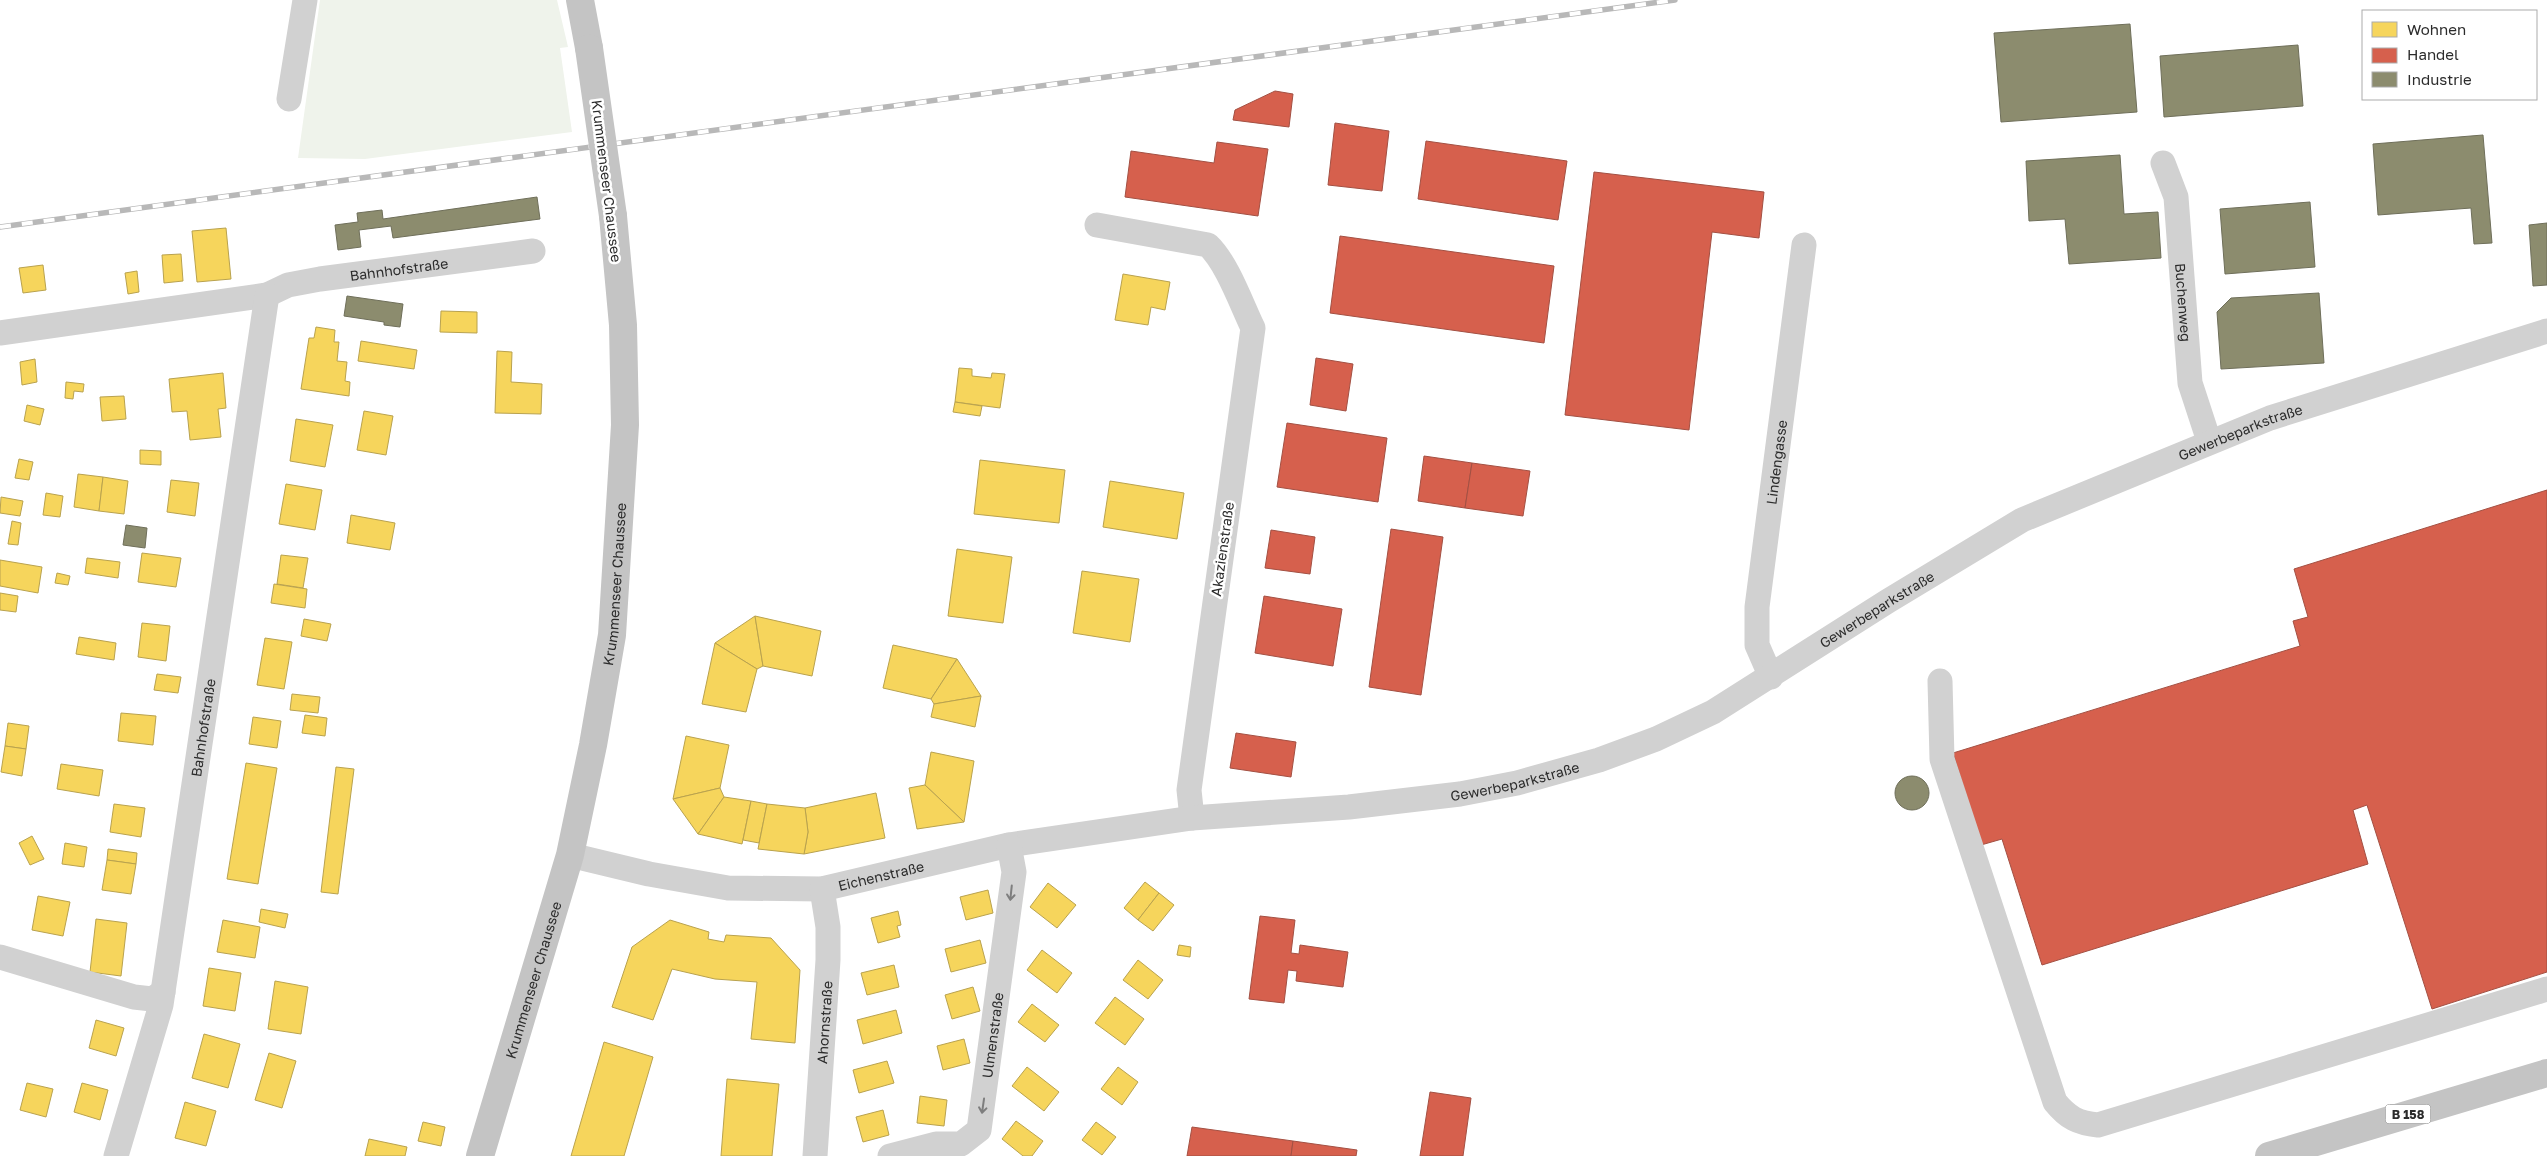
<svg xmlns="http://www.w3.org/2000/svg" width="2547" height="1156" font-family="'Golos Text',sans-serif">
  <rect width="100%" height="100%" fill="#fff"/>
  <!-- green -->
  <polygon fill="#eff3eb" points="320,0 557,0 568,47 560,48 572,132 365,159 298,158"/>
  <!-- homes -->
  <g fill="#f6d55c" stroke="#b9a24e">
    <polygon points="226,228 231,279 197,282 192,231"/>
    <polygon points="181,254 183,281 164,283 162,255"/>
    <polygon points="43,265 46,290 23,293 19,268"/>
    <polygon points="137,271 139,292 128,294 125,273"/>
    <polygon points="1123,274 1170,282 1165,310 1151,307 1148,325 1115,320"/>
    <polygon points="441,311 477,312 477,333 440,332"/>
    <polygon points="316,327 335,330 334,342 339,342 337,361 347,362 345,381 350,382 349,396 301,389 309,338 314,338"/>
    <polygon points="361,341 417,350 414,369 358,361"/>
    <polygon points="497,351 512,352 511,382 542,384 541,414 495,413"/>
    <polygon points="35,359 37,382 22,385 20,362"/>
    <polygon points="959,368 972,369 972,376 991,378 992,373 1005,374 1000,408 955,402"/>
    <polygon points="223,373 226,408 218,409 221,437 190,440 187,411 172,412 169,379"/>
    <polygon points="66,382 84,384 83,392 74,391 73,399 65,398"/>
    <polygon points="124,396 126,419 102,421 100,397"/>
    <polygon points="955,402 982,406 980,416 953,412"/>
    <polygon points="27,405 44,409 40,425 24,421"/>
    <polygon points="364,411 393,416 386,455 357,450"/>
    <polygon points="296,419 333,425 325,467 290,461"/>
    <polygon points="140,450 161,451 161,465 140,464"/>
    <polygon points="19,459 33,462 29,480 15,478"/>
    <polygon points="980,460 1065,470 1059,523 974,514"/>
    <polygon points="78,474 103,477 99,511 74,507"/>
    <polygon points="103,477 128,481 124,514 99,511"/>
    <polygon points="171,480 199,483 195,516 167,512"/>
    <polygon points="1110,481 1184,493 1177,539 1103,527"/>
    <polygon points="286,484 322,490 315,530 279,524"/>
    <polygon points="46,493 63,496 60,517 43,515"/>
    <polygon points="1,497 23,501 20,516 0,513"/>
    <polygon points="351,515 395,523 390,550 347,543"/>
    <polygon points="12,521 21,523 18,545 8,544"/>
    <polygon points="957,549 1012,557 1003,623 948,616"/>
    <polygon points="142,553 181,558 176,587 138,582"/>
    <polygon points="281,555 308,558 303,588 277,584"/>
    <polygon points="87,558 120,562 118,578 85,573"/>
    <polygon points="0,560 42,567 38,593 0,586"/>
    <polygon points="1082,571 1139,579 1130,642 1073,633"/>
    <polygon points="57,573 70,576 68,585 55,583"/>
    <polygon points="274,584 307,589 305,608 271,603"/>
    <polygon points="0,593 18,596 16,612 0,610"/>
    <polygon points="755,616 763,666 757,669 715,643"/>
    <polygon points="755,616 821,631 812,676 763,666"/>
    <polygon points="304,619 331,624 327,641 301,636"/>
    <polygon points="142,623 170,626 166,661 138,657"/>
    <polygon points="79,637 116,643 114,660 76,654"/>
    <polygon points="265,638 292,642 284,689 257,685"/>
    <polygon points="715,643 757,669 746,712 702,704"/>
    <polygon points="893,645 957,659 931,699 883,688"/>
    <polygon points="957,659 981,696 934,704 931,699"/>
    <polygon points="157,674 181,677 178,693 154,690"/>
    <polygon points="292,694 320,697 318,713 290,710"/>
    <polygon points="981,696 975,727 931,717 934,704"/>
    <polygon points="121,713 156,716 153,745 118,741"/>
    <polygon points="305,715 327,718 325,736 302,733"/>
    <polygon points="253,717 281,721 277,748 249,744"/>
    <polygon points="8,723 29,726 26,749 5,746"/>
    <polygon points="686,736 729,745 720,788 673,799"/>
    <polygon points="5,746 26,749 22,776 1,772"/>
    <polygon points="931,752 974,761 964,822 925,785"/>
    <polygon points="246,763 277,768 258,884 227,879"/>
    <polygon points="61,764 103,770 99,796 57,789"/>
    <polygon points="336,767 354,769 338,894 321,892"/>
    <polygon points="925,785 964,822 917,829 909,788"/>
    <polygon points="720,788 724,797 698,834 673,799"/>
    <polygon points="876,793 885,838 804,854 808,832 805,808"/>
    <polygon points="724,797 751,801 742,844 698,834"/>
    <polygon points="751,801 767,804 759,843 743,840"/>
    <polygon points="114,804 145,808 141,837 110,832"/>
    <polygon points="767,804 805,808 808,832 804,854 758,849"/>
    <polygon points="32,836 44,859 30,865 19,843"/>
    <polygon points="65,843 87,847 84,867 62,864"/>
    <polygon points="108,849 137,853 136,864 107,860"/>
    <polygon points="107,860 136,864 131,894 102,890"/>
    <polygon points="1145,882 1159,893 1138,920 1124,908"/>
    <polygon points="1048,883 1076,905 1057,928 1030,907"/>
    <polygon points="988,890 993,913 966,920 960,897"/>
    <polygon points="1159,893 1174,905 1153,931 1138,920"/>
    <polygon points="38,896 70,902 63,936 32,930"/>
    <polygon points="261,909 288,914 285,928 259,922"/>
    <polygon points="898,911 901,925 897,926 900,937 878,943 871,918"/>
    <polygon points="96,919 127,923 121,976 90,972"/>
    <polygon points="223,920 260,927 255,958 217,952"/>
    <polygon points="670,920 709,932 708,939 724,942 726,935 771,938 800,970 795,1043 751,1039 757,982 715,979 672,969 653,1020 612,1007 632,947"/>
    <polygon points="980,940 986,963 951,972 945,949"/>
    <polygon points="1179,945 1191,947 1190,957 1177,955"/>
    <polygon points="1042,950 1072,973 1057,993 1027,970"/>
    <polygon points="1138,960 1163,980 1148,999 1123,980"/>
    <polygon points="894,965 899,987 867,995 861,973"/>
    <polygon points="209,968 241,973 235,1011 203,1006"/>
    <polygon points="275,981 308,987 301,1034 268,1029"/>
    <polygon points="973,987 980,1011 952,1019 945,995"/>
    <polygon points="1115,997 1144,1019 1125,1045 1095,1023"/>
    <polygon points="1032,1004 1059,1025 1045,1042 1018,1022"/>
    <polygon points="896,1010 902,1033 863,1044 857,1020"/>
    <polygon points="96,1020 124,1028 116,1056 89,1048"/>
    <polygon points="204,1034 240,1044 228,1088 192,1078"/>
    <polygon points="964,1039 970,1063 943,1070 937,1046"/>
    <polygon points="604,1042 653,1057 624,1156 571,1156"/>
    <polygon points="269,1053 296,1061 282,1108 255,1100"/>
    <polygon points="887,1061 894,1083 859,1093 853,1070"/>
    <polygon points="1027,1067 1059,1092 1044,1111 1012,1086"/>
    <polygon points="1118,1067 1138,1082 1122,1105 1101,1089"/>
    <polygon points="727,1079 779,1084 772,1156 721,1156"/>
    <polygon points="27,1083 53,1089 46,1117 20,1110"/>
    <polygon points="82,1083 108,1090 100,1120 74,1112"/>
    <polygon points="920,1096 947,1100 944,1126 917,1123"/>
    <polygon points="185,1102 216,1111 206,1146 175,1138"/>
    <polygon points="883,1110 889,1135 863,1142 856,1117"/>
    <polygon points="1016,1121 1043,1141 1032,1156 1023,1156 1002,1139"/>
    <polygon points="423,1122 445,1127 441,1146 418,1141"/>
    <polygon points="1096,1122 1116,1137 1102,1155 1082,1140"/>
    <polygon points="369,1139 407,1147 405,1156 365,1156"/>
  </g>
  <!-- shops -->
  <g fill="#d6604d" stroke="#a35043">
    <polygon points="1275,91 1293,94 1289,127 1233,120 1235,110"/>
    <polygon points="1335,123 1389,131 1382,191 1328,185"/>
    <polygon points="1426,141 1567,161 1558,220 1418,199"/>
    <polygon points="1217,142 1268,149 1258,216 1125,197 1131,151 1214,163"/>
    <polygon points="1594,172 1764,192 1759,238 1712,232 1689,430 1565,415"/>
    <polygon points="1340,236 1554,266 1544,343 1330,313"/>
    <polygon points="1316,358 1353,364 1346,411 1310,405"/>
    <polygon points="1287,423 1387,438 1378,502 1277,487"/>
    <polygon points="1424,456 1472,463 1465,508 1418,501"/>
    <polygon points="1472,463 1530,471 1523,516 1465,508"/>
    <polygon points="2547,490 2547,972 2432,1009 2367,805 2353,810 2368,864 2042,965 2002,839 1981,845 1953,753 2300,646 2293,621 2308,617 2294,569"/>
    <polygon points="1391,529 1443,537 1421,695 1369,687"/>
    <polygon points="1271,530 1315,537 1310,574 1265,568"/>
    <polygon points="1264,596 1342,609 1333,666 1255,653"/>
    <polygon points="1236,733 1296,742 1291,777 1230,768"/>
    <polygon points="1260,916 1295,920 1291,953 1299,954 1300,945 1348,952 1343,987 1296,981 1297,971 1288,970 1284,1003 1249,999"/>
    <polygon points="1430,1092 1471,1098 1463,1156 1420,1156"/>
    <polygon points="1192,1127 1293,1141 1291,1156 1187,1156"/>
    <polygon points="1293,1141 1357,1150 1356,1156 1291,1156"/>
  </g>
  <!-- industry -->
  <g fill="#8c8c6e" stroke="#6f6f5a">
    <polygon points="2130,24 2137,112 2001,122 1994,33"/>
    <polygon points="2298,45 2303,106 2164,117 2160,56"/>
    <polygon points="2483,135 2492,243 2474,244 2471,208 2378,215 2373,144"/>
    <polygon points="2120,155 2124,214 2158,212 2161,258 2069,264 2065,219 2029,221 2026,161"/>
    <polygon points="537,197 540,219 393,238 391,226 359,230 361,247 338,250 335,225 358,222 357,213 382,210 383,219"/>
    <polygon points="2310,202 2315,267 2225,274 2220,209"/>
    <polygon points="2547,223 2547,285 2533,286 2529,225"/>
    <polygon points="2319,293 2324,363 2221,369 2217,312 2231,298"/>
    <polygon points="347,296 403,304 400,327 384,325 384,322 344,316"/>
    <polygon points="126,525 147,528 145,548 123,545"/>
    <circle cx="1912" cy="793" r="17"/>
  </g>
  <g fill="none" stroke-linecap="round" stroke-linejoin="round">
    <!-- minor -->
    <g stroke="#d1d1d1" stroke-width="25">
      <polyline points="289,99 305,0"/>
      <path id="s1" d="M2163 163 2176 197 2190 383 2209 441"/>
      <path d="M1097 225 1208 245C1227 263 1241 303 1253 328L1189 790 1192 818"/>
      <path id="s2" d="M0 333 267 295 288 285 320 279 533 251"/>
      <path id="s3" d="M1771 677 1757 645V607L1804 245"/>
      <path d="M1940 681 1942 759 2055 1102C2068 1118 2078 1123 2098 1125L2547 989"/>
      <path id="s4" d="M570 855 649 874 728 888 822 889 1009 845 1192 818 1349 807 1460 794 1517 783 1599 760 1656 739 1713 712 1888 601 2022 520 2270 418 2547 331"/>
      <polyline points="0,957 134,997 152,999 163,992"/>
      <path id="s5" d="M116 1156 161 1005 267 295"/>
      <path id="s6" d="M815 1156 828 960V927L822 889"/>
      <path id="s7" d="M890 1156 936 1144H961L979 1130 1014 872 1009 845"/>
    </g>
    <!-- major -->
    <g stroke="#c4c4c4" stroke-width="28">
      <polyline points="580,0 589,48"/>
      <path id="s8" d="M480 1156 570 855 593 745 612 635 625 425 623 325 613 216"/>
      <polyline points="2269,1156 2547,1073"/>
    </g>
    <defs>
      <polyline id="rail" points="0,227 1675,0"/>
    </defs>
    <!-- rail casing -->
    <use href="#rail" stroke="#b8b8b8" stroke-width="5.5"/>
    <!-- rail -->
    <use href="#rail" stroke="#fff" stroke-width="4" stroke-dasharray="11" stroke-linecap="butt"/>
    <!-- major-bridge -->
    <polyline stroke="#c4c4c4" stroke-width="28" points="589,48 613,216"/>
  </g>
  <!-- one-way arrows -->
  <defs><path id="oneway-shaft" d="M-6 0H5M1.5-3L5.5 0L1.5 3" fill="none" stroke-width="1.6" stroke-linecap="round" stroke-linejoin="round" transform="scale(1.25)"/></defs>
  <g stroke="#7e7e7e">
    <use href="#oneway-shaft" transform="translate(1011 893) rotate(96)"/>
    <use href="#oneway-shaft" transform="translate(983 1106) rotate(98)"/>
  </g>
  <g text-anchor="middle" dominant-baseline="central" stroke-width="5" stroke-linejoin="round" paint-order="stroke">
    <!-- shield labels -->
    <rect fill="#fff" stroke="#6b6b6b" stroke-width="1" x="2385.5" y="1104.5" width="45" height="19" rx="4"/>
    <g font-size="12" font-weight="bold" fill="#2c2c2c">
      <text x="2408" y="1114">B 158</text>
    </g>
    <!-- street labels -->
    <g font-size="14" fill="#2c2c2c" stroke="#fff">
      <text transform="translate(607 181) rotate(83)">Krummenseer Chaussee</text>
      <text stroke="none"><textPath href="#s2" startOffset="405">Bahnhofstraße</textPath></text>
      <text stroke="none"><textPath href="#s1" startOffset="142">Buchenweg</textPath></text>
      <text stroke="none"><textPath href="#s4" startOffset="1768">Gewerbeparkstraße</textPath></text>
      <text stroke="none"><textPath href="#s3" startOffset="219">Lindengasse</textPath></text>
      <text transform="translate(1222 549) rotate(-82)">Akazienstraße</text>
      <text stroke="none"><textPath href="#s8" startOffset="589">Krummenseer Chaussee</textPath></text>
      <text stroke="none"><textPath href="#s4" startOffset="1362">Gewerbeparkstraße</textPath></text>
      <text stroke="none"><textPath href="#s5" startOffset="438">Bahnhofstraße</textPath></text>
      <text stroke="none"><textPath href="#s4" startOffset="958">Gewerbeparkstraße</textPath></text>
      <text stroke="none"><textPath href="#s4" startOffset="316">Eichenstraße</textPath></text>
      <text stroke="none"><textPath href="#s8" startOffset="184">Krummenseer Chaussee</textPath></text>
      <text stroke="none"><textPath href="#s6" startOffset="134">Ahornstraße</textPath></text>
      <text stroke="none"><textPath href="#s7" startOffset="191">Ulmenstraße</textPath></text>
    </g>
  </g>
  <!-- legend -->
  <rect x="2362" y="10" width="175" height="90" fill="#ffffff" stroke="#ababab"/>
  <rect x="2372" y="22" width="25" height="15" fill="#f6d55c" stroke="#ababab"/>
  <text x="2407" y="35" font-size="15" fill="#2c2c2c">Wohnen</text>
  <rect x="2372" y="48" width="25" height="15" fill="#d6604d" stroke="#ababab"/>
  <text x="2407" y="60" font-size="15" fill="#2c2c2c">Handel</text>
  <rect x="2372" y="72" width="25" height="15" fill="#8c8c6e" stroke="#ababab"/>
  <text x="2407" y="85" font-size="15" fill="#2c2c2c">Industrie</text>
</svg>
